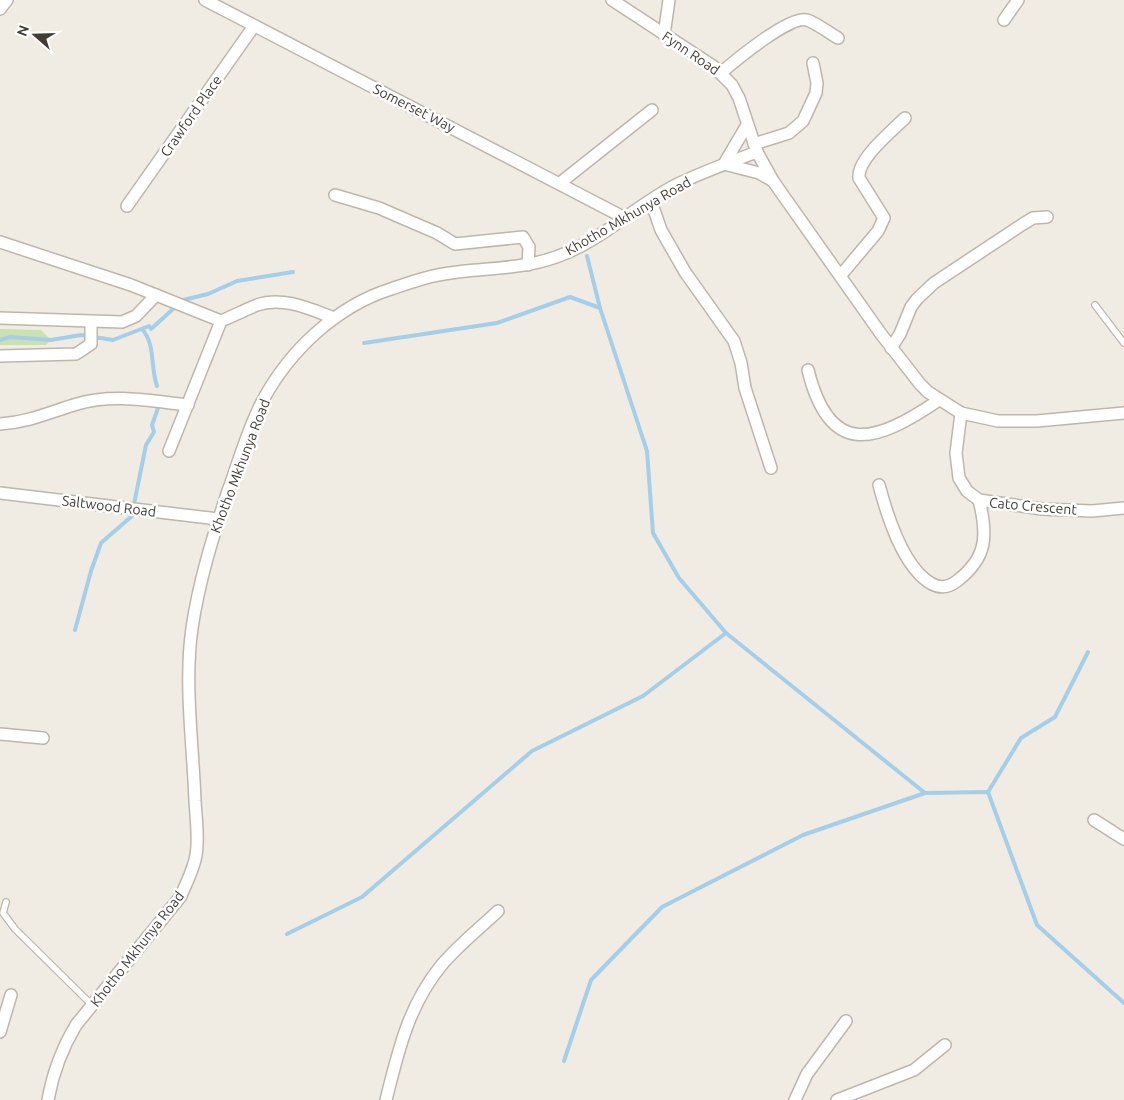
<svg xmlns="http://www.w3.org/2000/svg" width="1124" height="1100" font-family="Ubuntu,sans-serif">
  <rect width="100%" height="100%" fill="#f0ece4"/>
  <!-- green -->
  <polygon fill="#cde1b0" points="0,329 41,330 51,340 46,345 0,345"/>
  <g fill="none" stroke-linecap="round" stroke-linejoin="round">
    <!-- stream -->
    <g stroke="#a5cfe8" stroke-width="4">
      <polyline points="587,256 600,308 647,451 653,533 679,578 726,633 925,793 988,792 1037,925 1124,1003"/>
      <path d="M142 329C156 345 150 367 157 386"/>
      <polyline points="0,340 10,337 51,340 81,335 113,340 149,326 151,329 183,300 208,294 237,281 293,272"/>
      <polyline points="364,343 497,323 570,297 600,308"/>
      <polyline points="134,504 146,445 154,432 152,425 158,408"/>
      <polyline points="75,630 91,571 101,543 132,516"/>
      <polyline points="988,792 1021,738 1055,717 1088,652"/>
      <polyline points="287,934 362,897 532,751 643,696 726,633"/>
      <polyline points="564,1061 591,980 662,907 803,835 925,793"/>
    </g>
    <defs>
      <g id="lane">
        <polyline points="1095,305 1124,343"/>
        <polyline points="6,902 3,913 15,929 92,1005"/>
      </g>
      <g id="street">
        <polyline points="205,0 623,217"/>
        <polyline points="612,0 713,66 732,85 739,98 757,152 773,181 881,334 920,384 928,392 961,413 998,421 1037,421 1124,413"/>
        <polyline points="0,9 7,0"/>
        <polyline points="1004,20 1018,0"/>
        <polyline points="664,35 669,0"/>
        <path d="M722 72C736 60 790 15 807 20 818 24 829 33 838 38"/>
        <polyline points="747,125 724,164 759,173 773,181"/>
        <polyline points="754,144 789,133 803,121 816,93 817,83 813,63"/>
        <polyline points="560,183 652,110"/>
        <polyline points="335,195 379,208 437,233 455,244 523,237 529,247 528,265"/>
        <polyline points="651,201 661,230 685,272 734,341 741,363 745,388 771,468"/>
        <polyline points="127,206 254,26"/>
        <path d="M0 242 131 285 221 321C233 316 245 310 257 305 283 296 310 309 334 318"/>
        <path d="M841 275 878 231 884 218 859 178C857 159 892 131 905 118"/>
        <polyline points="0,318 122,322 136,316 156,295"/>
        <polyline points="891,348 900,334 911,307 917,299 934,283 1023,224 1033,218 1047,217"/>
        <polyline points="0,356 76,354 91,344 91,322"/>
        <path d="M808 370C830 460 877 442 939 400"/>
        <polyline points="961,413 956,453 959,478 967,491 979,500 1042,509 1092,511 1124,508"/>
        <path d="M0 424C30 422 50 412 77 404 113 393 151 401 188 405"/>
        <polyline points="169,451 221,321"/>
        <path d="M879 485C887 515 903 568 932 584 941 589 949 587 957 581 987 558 988 536 979 500"/>
        <polyline points="0,493 218,519"/>
        <polyline points="0,734 43,738"/>
        <polyline points="1094,820 1124,839"/>
        <polyline points="0,1032 11,995"/>
        <path d="M48 1100C53 1072 61 1050 76 1025L181 896C186 883 194 869 196 855 199 838 196 818 195 801 193 744 184 684 192 628 199 581 213 536 228 491 239 461 248 428 263 400 290 350 337 306 391 289 406 284 422 278 438 275 477 267 517 271 556 257 600 242 635 206 676 185 702 172 730 162 757 152"/>
        <path d="M386 1100C398 1052 408 1007 440 967 456 947 479 929 498 911"/>
        <polyline points="795,1100 807,1074 846,1021"/>
        <polyline points="837,1100 914,1070 945,1045"/>
      </g>
    </defs>
    <!-- lane casing -->
    <use href="#lane" stroke="#beb6ab" stroke-width="8"/>
    <!-- street casing -->
    <use href="#street" stroke="#beb6ab" stroke-width="14"/>
    <!-- lane -->
    <use href="#lane" stroke="#fff" stroke-width="5.5"/>
    <!-- street -->
    <use href="#street" stroke="#fff" stroke-width="11"/>
  </g>
  <g text-anchor="middle" dominant-baseline="central" stroke-width="5" stroke-linejoin="round" paint-order="stroke">
    <!-- street labels -->
    <g font-size="14" fill="#423c35" stroke="#fff">
      <text transform="translate(691 53) rotate(34)">Fynn Road</text>
      <text transform="translate(414 108) rotate(27)">Somerset Way</text>
      <text transform="translate(191 116) rotate(-55)">Crawford Place</text>
      <text transform="translate(628 216) rotate(-30)">Khotho Mkhunya Road</text>
      <text transform="translate(240 466) rotate(-69)">Khotho Mkhunya Road</text>
      <text transform="translate(109 506) rotate(7)">Saltwood Road</text>
      <text transform="translate(1033 506) rotate(5)">Cato Crescent</text>
      <text transform="translate(137 949) rotate(-52)">Khotho Mkhunya Road</text>
    </g>
  </g>
  <!-- north arrow -->
  <g transform="translate(35 35) rotate(290)" stroke="#ffffff" stroke-width="4" paint-order="stroke">
  <path d="M0-4L9 19L0 12L-9 19Z" fill="#423c35"/>
  <text y="-8" font-size="14" font-weight="bold" text-anchor="middle" fill="#423c35">N</text>
  </g>
</svg>
